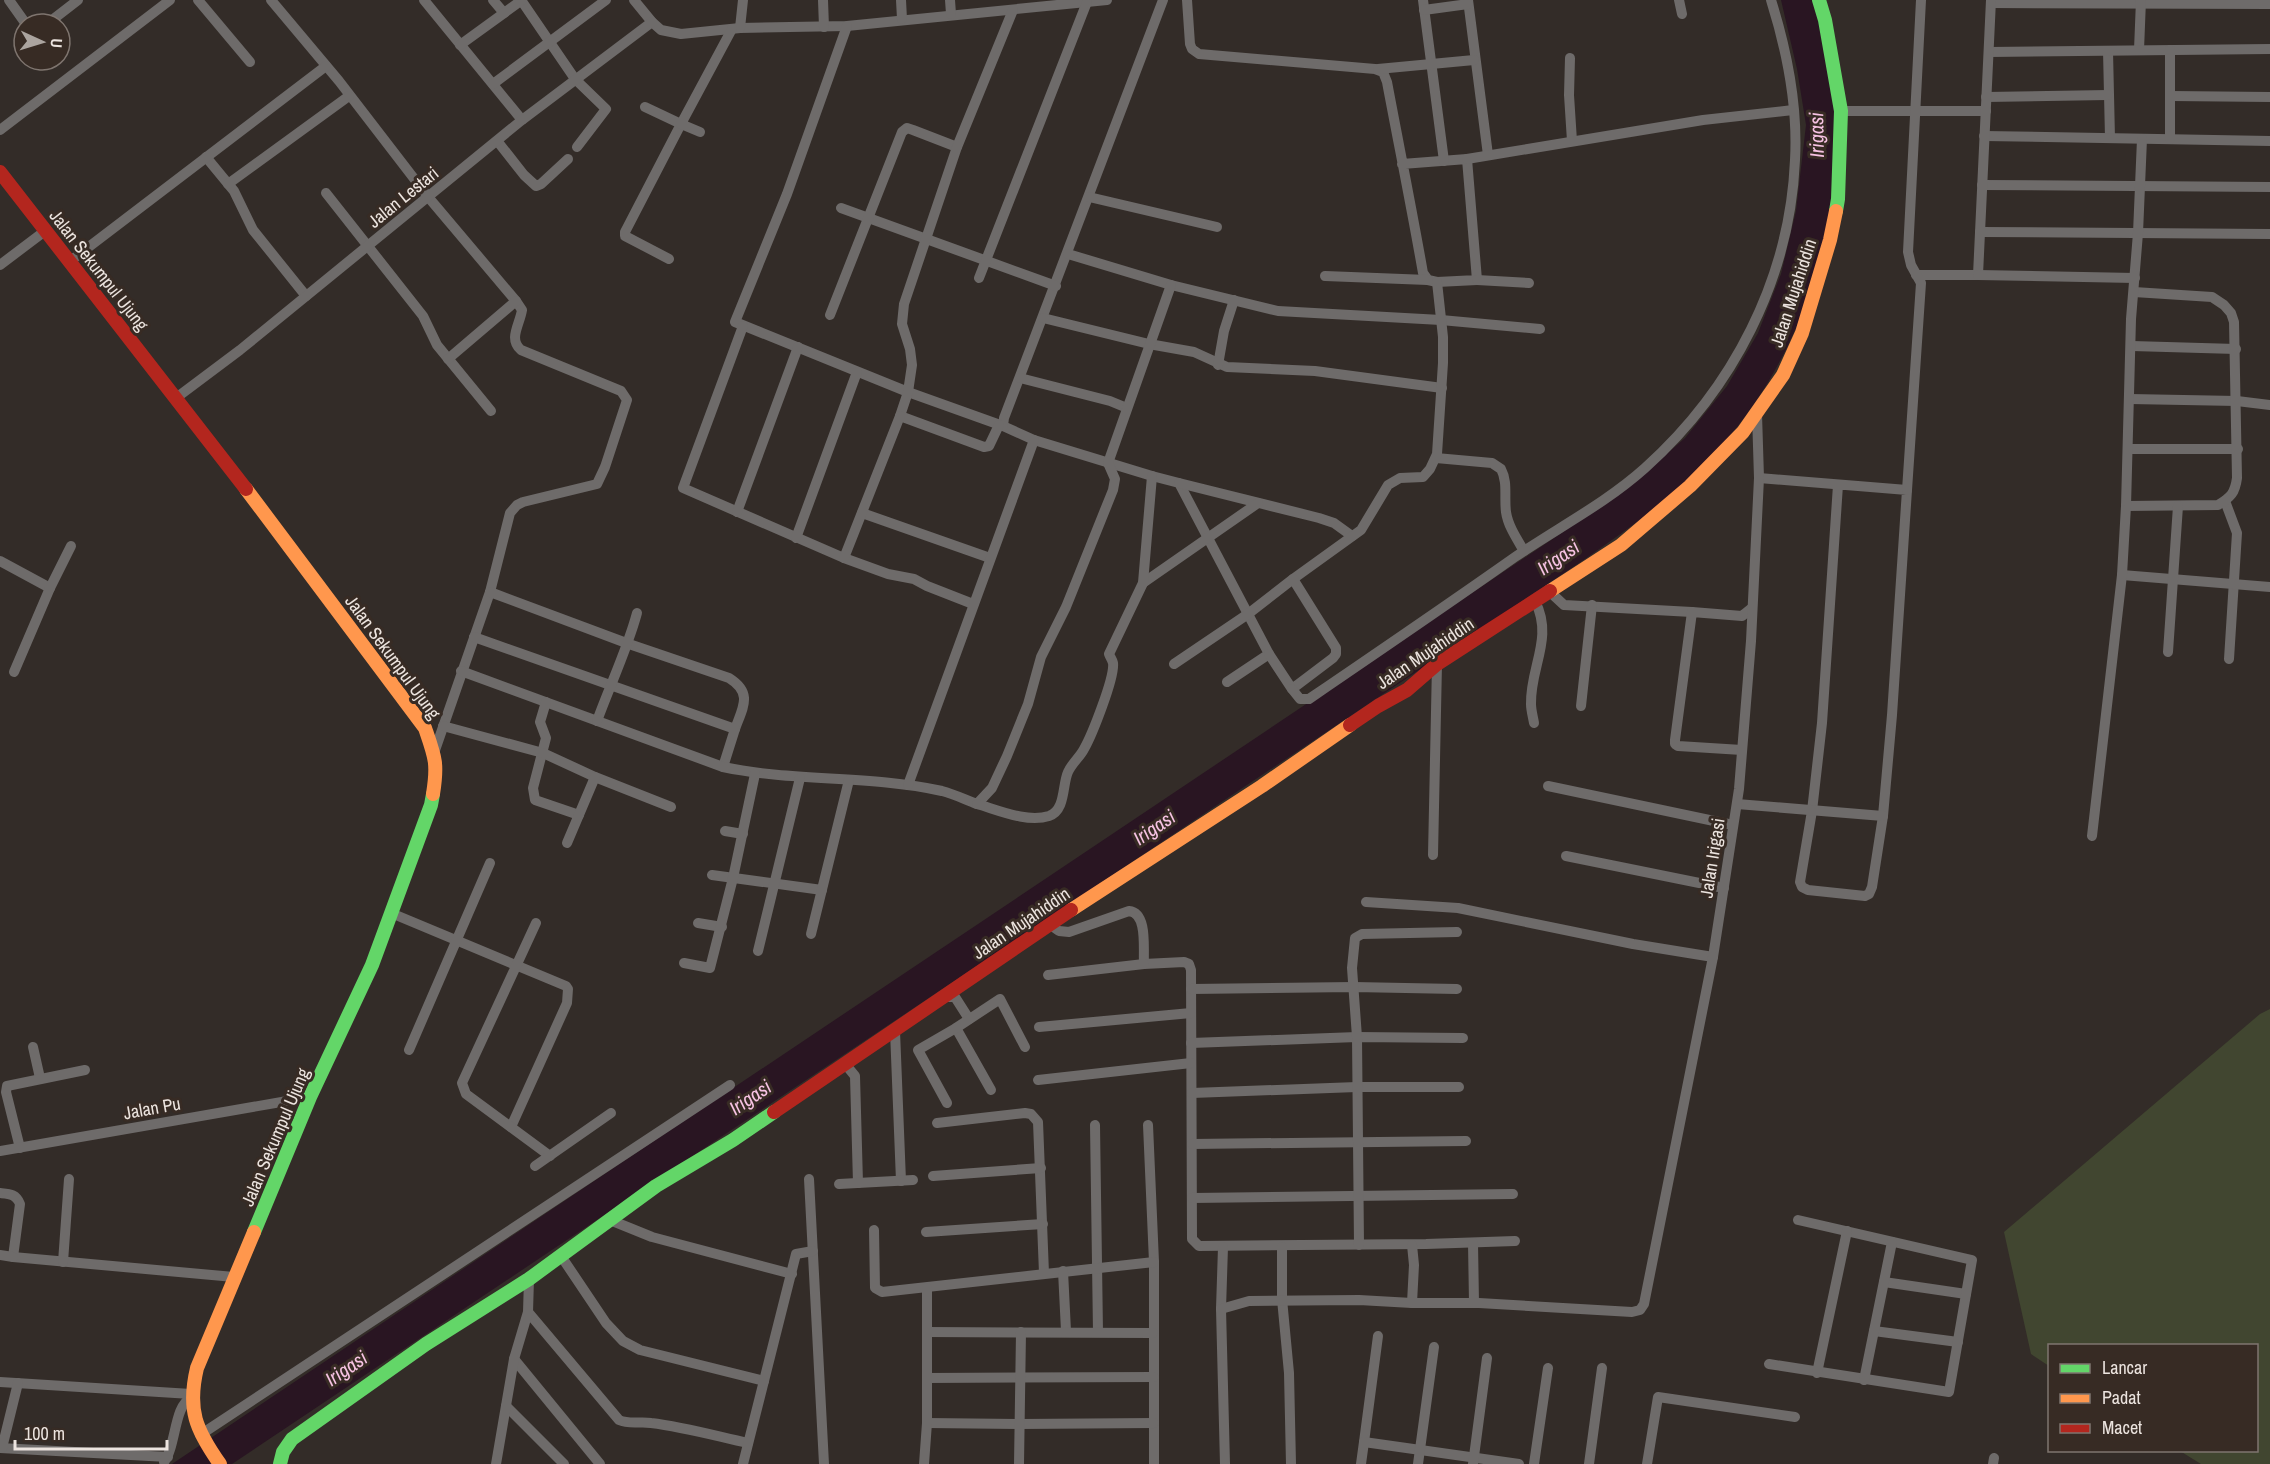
<svg xmlns="http://www.w3.org/2000/svg" width="2270" height="1464" font-family="'Archivo Narrow',sans-serif">
  <rect width="100%" height="100%" fill="#332c28"/>
  <!-- green -->
  <polygon fill="#414630" points="2270,1009 2270,1464 2201,1464 2180,1451 2256,1450 2256,1346 2050,1346 2049,1366 2031,1354 2004,1232 2260,1014"/>
  <!-- water -->
  <path fill="#291522" d="M1781 0H1815C1821 25 1829 50 1833 75 1852 202 1807 351 1721 446 1681 491 1634 525 1585 559L232 1464H172L1563 532 1632 484 1685 438 1727 386 1758 333 1781 274 1796 211 1806 125 1797 69Z"/>
  <g fill="none" stroke-linecap="round" stroke-linejoin="round">
    <!-- street -->
    <g stroke="#6e6b6a" stroke-width="10">
      <polyline points="9,0 26,24"/>
      <polyline points="198,0 250,62"/>
      <path d="M271 0 339 81 429 198 516 301 522 310C520 324 508 339 521 350L621 391 627 400 605 467 597 484 523 502 517 505 510 513 490 592 434 753"/>
      <polyline points="424,0 522,120"/>
      <polyline points="493,0 504,13"/>
      <polyline points="521,0 575,79 606,109 577,147"/>
      <polyline points="634,0 652,22 661,30 681,34 740,28 847,26 1107,0"/>
      <polyline points="823,0 824,27"/>
      <polyline points="901,0 902,19"/>
      <polyline points="950,0 951,14"/>
      <polyline points="1163,0 1004,418 1003,426 1034,440 1152,476 1179,483 1269,654 1227,682"/>
      <path d="M1187 0 1190 44 1192 49 1199 54 1375 69 1383 72 1387 82C1399 146 1412 210 1423 273L1428 280 1437 282 1477 280 1467 159 1402 164"/>
      <polyline points="1423,0 1444,161"/>
      <polyline points="1468,0 1488,155"/>
      <polyline points="1679,0 1682,14"/>
      <polyline points="1991,3 2270,4"/>
      <polyline points="1424,10 1468,4"/>
      <polyline points="47,24 78,0"/>
      <polyline points="847,26 787,194 735,322 908,392 1003,426"/>
      <polyline points="740,28 743,0"/>
      <polyline points="460,45 522,0"/>
      <polyline points="2139,50 2141,0"/>
      <polyline points="2108,51 2110,138"/>
      <polyline points="1989,52 2270,49"/>
      <polyline points="1570,58 1569,95 1572,141"/>
      <polyline points="1378,69 1474,60"/>
      <polyline points="493,84 606,0"/>
      <polyline points="2171,96 2270,97"/>
      <polyline points="1986,97 2108,95"/>
      <polyline points="645,107 681,124 625,232 625,236 669,259"/>
      <polyline points="1841,111 1986,111"/>
      <polyline points="0,130 170,0"/>
      <polyline points="700,132 681,124 732,29"/>
      <polyline points="1984,136 2270,141"/>
      <polyline points="2170,139 2170,50"/>
      <polyline points="498,142 524,175 536,186 541,184 568,159"/>
      <polyline points="206,157 234,191 253,230 306,296"/>
      <polyline points="1467,159 1703,120 1793,110"/>
      <polyline points="228,184 349,96"/>
      <polyline points="1982,185 2270,187"/>
      <polyline points="326,193 423,316 437,345 491,411"/>
      <polyline points="1089,197 1217,227"/>
      <polyline points="841,208 1056,286"/>
      <polyline points="1980,232 2270,234"/>
      <polyline points="1068,254 1171,285 1278,311 1441,320 1540,329"/>
      <polyline points="69,262 326,66"/>
      <polyline points="0,265 45,231"/>
      <polyline points="1916,275 1978,275 1991,0"/>
      <polyline points="1978,275 2135,278"/>
      <polyline points="1325,276 1428,280"/>
      <polyline points="979,278 1087,2"/>
      <polyline points="1477,280 1529,283"/>
      <polyline points="830,315 902,132 907,128 913,130 957,147"/>
      <polyline points="1043,318 1149,344 1194,352 1227,367 1315,371 1442,388"/>
      <polyline points="743,326 683,488 844,558 888,574 914,579 927,586 973,604"/>
      <polyline points="2132,346 2236,349"/>
      <polyline points="448,359 516,301"/>
      <polyline points="1218,365 1224,331 1234,300"/>
      <polyline points="1020,378 1110,401 1127,408"/>
      <polyline points="176,398 240,350 522,120 652,22"/>
      <polyline points="2130,399 2237,401 2270,405"/>
      <polyline points="999,425 989,446 984,447 900,416 908,392 912,365 910,349 902,324 904,304 957,147 1013,10"/>
      <polyline points="2128,449 2238,449"/>
      <path d="M1436 458 1492 463 1501 469C1508 482 1504 497 1506 512 1508 526 1517 539 1524 551"/>
      <polyline points="1759,478 1907,490 1892,715 1883,816 1872,887 1869,894 1865,896 1808,890 1802,887 1800,882 1812,811 1822,723 1838,485"/>
      <polyline points="1179,483 1319,518 1334,523 1352,536"/>
      <polyline points="1907,490 1921,283 1911,265 1908,252 1921,0"/>
      <polyline points="2225,501 2237,533 2229,659"/>
      <path d="M2126 506 2218 505C2231 497 2235 493 2237 478L2234 322 2231 313 2224 305 2212 297 2134 292"/>
      <polyline points="737,512 798,347"/>
      <polyline points="862,513 990,558"/>
      <polyline points="796,538 857,372"/>
      <polyline points="844,558 900,416"/>
      <polyline points="0,561 50,588"/>
      <polyline points="2122,575 2270,587"/>
      <polyline points="1293,579 1361,530 1388,485 1400,478 1423,477 1430,469 1437,454 1443,363 1443,337 1437,282"/>
      <polyline points="1143,583 1258,503"/>
      <path d="M490 592 629 644 729 678C753 693 743 707 735 729"/>
      <polyline points="1550,592 1564,605 1692,612"/>
      <polyline points="474,637 735,729 723,767"/>
      <polyline points="2168,652 2178,506"/>
      <polyline points="1174,664 1248,614 1293,579 1336,648 1336,654 1333,658 1292,689 1269,654"/>
      <path d="M461 671 723 767C795 782 870 775 942 791 954 794 966 800 977 804L992 788 1007 756 1028 704 1041 657 1066 607 1113 490 1115 479 1108 463 1171 285"/>
      <polyline points="14,672 50,588 71,546"/>
      <path d="M1292 689 1300 699H1309C1378 652 1447 605 1515 557 1559 527 1606 503 1645 468 1733 389 1790 279 1795 160 1798 106 1787 51 1771 0"/>
      <polyline points="546,702 540,722 546,738 533,788 535,800 579,815"/>
      <polyline points="1581,706 1592,605"/>
      <path d="M597 721C610 685 627 650 637 613"/>
      <path d="M1534 723C1533 717 1531 710 1531 704 1530 667 1554 638 1535 601"/>
      <polyline points="443,726 543,753 595,777 671,807"/>
      <polyline points="1742,750 1678,746 1675,744 1675,740 1692,612 1742,616 1752,608"/>
      <polyline points="908,785 1034,440"/>
      <polyline points="1548,786 1733,825"/>
      <path d="M977 804C998 810 1027 823 1049 816 1066 810 1062 785 1068 772 1072 763 1080 757 1084 749 1092 735 1115 677 1113 663 1112 659 1110 657 1109 654L1143 583 1152 476"/>
      <polyline points="1737,804 1883,816"/>
      <polyline points="725,831 743,834"/>
      <polyline points="2092,836 2122,575 2126,506 2131,319 2138,233 2142,139"/>
      <polyline points="567,843 595,777"/>
      <polyline points="1433,855 1437,664"/>
      <polyline points="1566,856 1724,888"/>
      <polyline points="712,875 822,890"/>
      <polyline points="1366,902 1458,908 1633,944 1713,957 1739,789 1751,641 1759,478 1757,414"/>
      <polyline points="391,913 566,986 568,989 567,1003 511,1127"/>
      <polyline points="536,923 462,1083 466,1094 550,1156"/>
      <polyline points="698,923 722,927"/>
      <path d="M1049 924 1059 931 1069 932 1129 911C1148 913 1143 949 1144 964L1184 962 1189 964 1191 970 1192 1239 1199 1246 1426 1244 1515 1241"/>
      <polyline points="811,934 849,780"/>
      <polyline points="758,951 800,778"/>
      <polyline points="684,963 710,968 733,878 755,774"/>
      <polyline points="1048,975 1144,964"/>
      <polyline points="1191,989 1354,987 1457,989"/>
      <polyline points="944,997 955,997 969,1019"/>
      <polyline points="1039,1027 1191,1013"/>
      <polyline points="956,1028 991,1090"/>
      <polyline points="895,1031 901,1181"/>
      <polyline points="1191,1043 1357,1037 1463,1038"/>
      <polyline points="33,1047 40,1078"/>
      <polyline points="409,1050 490,863"/>
      <polyline points="846,1065 855,1076 858,1183"/>
      <polyline points="1038,1080 1191,1063"/>
      <polyline points="1192,1093 1357,1087 1459,1087"/>
      <polyline points="947,1103 918,1050 956,1028 1000,999 1025,1047"/>
      <polyline points="937,1123 1025,1113 1031,1114 1038,1122 1044,1273"/>
      <polyline points="1095,1125 1098,1332"/>
      <polyline points="1148,1125 1154,1262 1154,1464"/>
      <polyline points="1192,1144 1466,1141"/>
      <polyline points="20,1148 6,1092 7,1086 85,1070"/>
      <polyline points="0,1151 310,1097"/>
      <polyline points="535,1166 611,1113"/>
      <polyline points="933,1176 1041,1168"/>
      <polyline points="809,1179 824,1464"/>
      <polyline points="839,1184 913,1180"/>
      <path d="M0 1193C10 1194 16 1194 20 1204L13 1257 234 1277"/>
      <polyline points="1192,1198 1513,1194"/>
      <polyline points="610,1220 652,1237 792,1274"/>
      <polyline points="874,1230 875,1288 882,1292 1154,1262"/>
      <polyline points="926,1232 1043,1224"/>
      <polyline points="1473,1243 1474,1303"/>
      <polyline points="1359,1245 1357,1037 1352,968 1355,938 1362,934 1457,932"/>
      <polyline points="1282,1247 1282,1299 1289,1373 1291,1464"/>
      <polyline points="0,1255 13,1257"/>
      <polyline points="561,1256 606,1323 623,1341 640,1350 764,1381"/>
      <polyline points="63,1262 69,1179"/>
      <polyline points="1063,1271 1066,1331"/>
      <polyline points="1884,1282 1966,1294"/>
      <polyline points="1412,1303 1414,1265 1412,1245"/>
      <polyline points="1221,1309 1223,1247"/>
      <path d="M528 1312 619 1420C630 1425 640 1421 651 1423 684 1427 716 1436 748 1443"/>
      <polyline points="1874,1331 1958,1342"/>
      <polyline points="927,1332 1153,1333"/>
      <polyline points="514,1359 600,1464"/>
      <polyline points="1769,1364 1949,1392 1972,1260 1798,1220"/>
      <polyline points="1817,1373 1847,1231"/>
      <polyline points="927,1378 1154,1377"/>
      <polyline points="1864,1380 1892,1242"/>
      <polyline points="0,1382 191,1394"/>
      <polyline points="506,1406 564,1464"/>
      <polyline points="927,1423 1020,1424 1154,1423"/>
      <polyline points="200,1435 730,1085"/>
      <polyline points="1364,1442 1378,1336"/>
      <polyline points="0,1448 168,1457"/>
      <polyline points="2,1448 18,1383"/>
      <path d="M164 1462C176 1447 174 1405 191 1398"/>
      <polyline points="496,1464 514,1359 528,1312 529,1279"/>
      <polyline points="743,1464 796,1254 813,1251"/>
      <polyline points="924,1464 927,1423 927,1288"/>
      <polyline points="1019,1464 1021,1332"/>
      <polyline points="1225,1464 1221,1309 1249,1301 1359,1300 1412,1303 1479,1303 1632,1312 1640,1310 1644,1304 1713,957"/>
      <polyline points="1361,1464 1364,1442 1519,1464"/>
      <polyline points="1418,1464 1434,1347"/>
      <polyline points="1473,1464 1487,1358"/>
      <polyline points="1534,1464 1548,1368"/>
      <polyline points="1589,1464 1602,1368"/>
      <polyline points="1647,1464 1658,1397 1795,1417"/>
      <polyline points="1993,1464 1994,1458"/>
    </g>
    <!-- fast -->
    <g stroke="#63d668" stroke-width="14">
      <polyline points="1819,0 1825,20 1841,111 1838,199 1836,211"/>
      <polyline points="254,1232 310,1097 372,965 431,805 433,794"/>
      <polyline points="280,1464 283,1452 292,1439 426,1344 529,1279 656,1186 733,1140 774,1112"/>
    </g>
    <!-- slow -->
    <g stroke="#ff974d" stroke-width="14">
      <path d="M246 489 425 728C435 757 438 763 433 794"/>
      <polyline points="1550,591 1621,545 1690,486 1743,432 1783,375 1802,333 1830,240 1836,211"/>
      <polyline points="1071,910 1262,786 1350,725"/>
      <path d="M220 1464C196 1430 187 1410 197 1368L254 1232"/>
    </g>
    <!-- jam -->
    <g stroke="#b3261e" stroke-width="14">
      <polyline points="0,172 246,489"/>
      <polyline points="1350,725 1378,706 1407,690 1437,664 1550,591"/>
      <polyline points="774,1112 1071,910"/>
    </g>
  </g>
  <g text-anchor="middle" dominant-baseline="central" stroke-width="6" stroke-linejoin="round" paint-order="stroke">
    <!-- street labels -->
    <g font-size="18" fill="#ece4df" stroke="#372b24">
      <text transform="translate(403 197) rotate(-39)">Jalan Lestari</text>
      <text transform="translate(99 270) rotate(52)">Jalan Sekumpul Ujung</text>
      <text transform="translate(1793 293) rotate(-72)">Jalan Mujahiddin</text>
      <text transform="translate(1425 653) rotate(-34)">Jalan Mujahiddin</text>
      <text transform="translate(393 657) rotate(54)">Jalan Sekumpul Ujung</text>
      <text transform="translate(1712 858) rotate(-81)">Jalan Irigasi</text>
      <text transform="translate(1021 923) rotate(-34)">Jalan Mujahiddin</text>
      <text transform="translate(152 1108) rotate(-10)">Jalan Pu</text>
      <text transform="translate(275 1137) rotate(-67)">Jalan Sekumpul Ujung</text>
    </g>
    <!-- water labels -->
    <g font-size="20" font-style="italic" fill="#f7c3e3" stroke="#372b24">
      <text transform="translate(1816 135) rotate(-91)">Irigasi</text>
      <text transform="translate(1558 557) rotate(-34)">Irigasi</text>
      <text transform="translate(1154 827) rotate(-34)">Irigasi</text>
      <text transform="translate(750 1097) rotate(-34)">Irigasi</text>
      <text transform="translate(346 1368) rotate(-34)">Irigasi</text>
    </g>
  </g>
  <!-- legend -->
  <rect x="2048" y="1344" width="210" height="108" fill="#372b24" stroke="#7f756f" stroke-width="1.5"/>
  <rect x="2060" y="1364" width="30" height="9" fill="#63d668" stroke="#7f756f" stroke-width="1.5"/>
  <text x="2102" y="1374" font-size="18" fill="#ece4df">Lancar</text>
  <rect x="2060" y="1394" width="30" height="9" fill="#ff974d" stroke="#7f756f" stroke-width="1.5"/>
  <text x="2102" y="1404" font-size="18" fill="#ece4df">Padat</text>
  <rect x="2060" y="1424" width="30" height="9" fill="#b3261e" stroke="#7f756f" stroke-width="1.5"/>
  <text x="2102" y="1434" font-size="18" fill="#ece4df">Macet</text>
  <!-- north arrow -->
  <g transform="translate(42 42) rotate(94)"><circle r="28" fill="#372b24" stroke="#7f756f" stroke-width="1.5"/>
  <path d="M0-4.5L10 22L0 15L-10 22Z" fill="#aba49f"/>
  <text y="-9" font-size="16" font-weight="bold" text-anchor="middle" fill="#ece4df">U</text>
  </g>
  <!-- scale -->
  <path d="M15 1440v9h152v-9" fill="none" stroke="#ece4df" stroke-width="3"/>
  <text x="24" y="1440" font-size="18" fill="#ece4df" stroke="#372b24" stroke-width="4.5" paint-order="stroke">100 m</text>
</svg>
